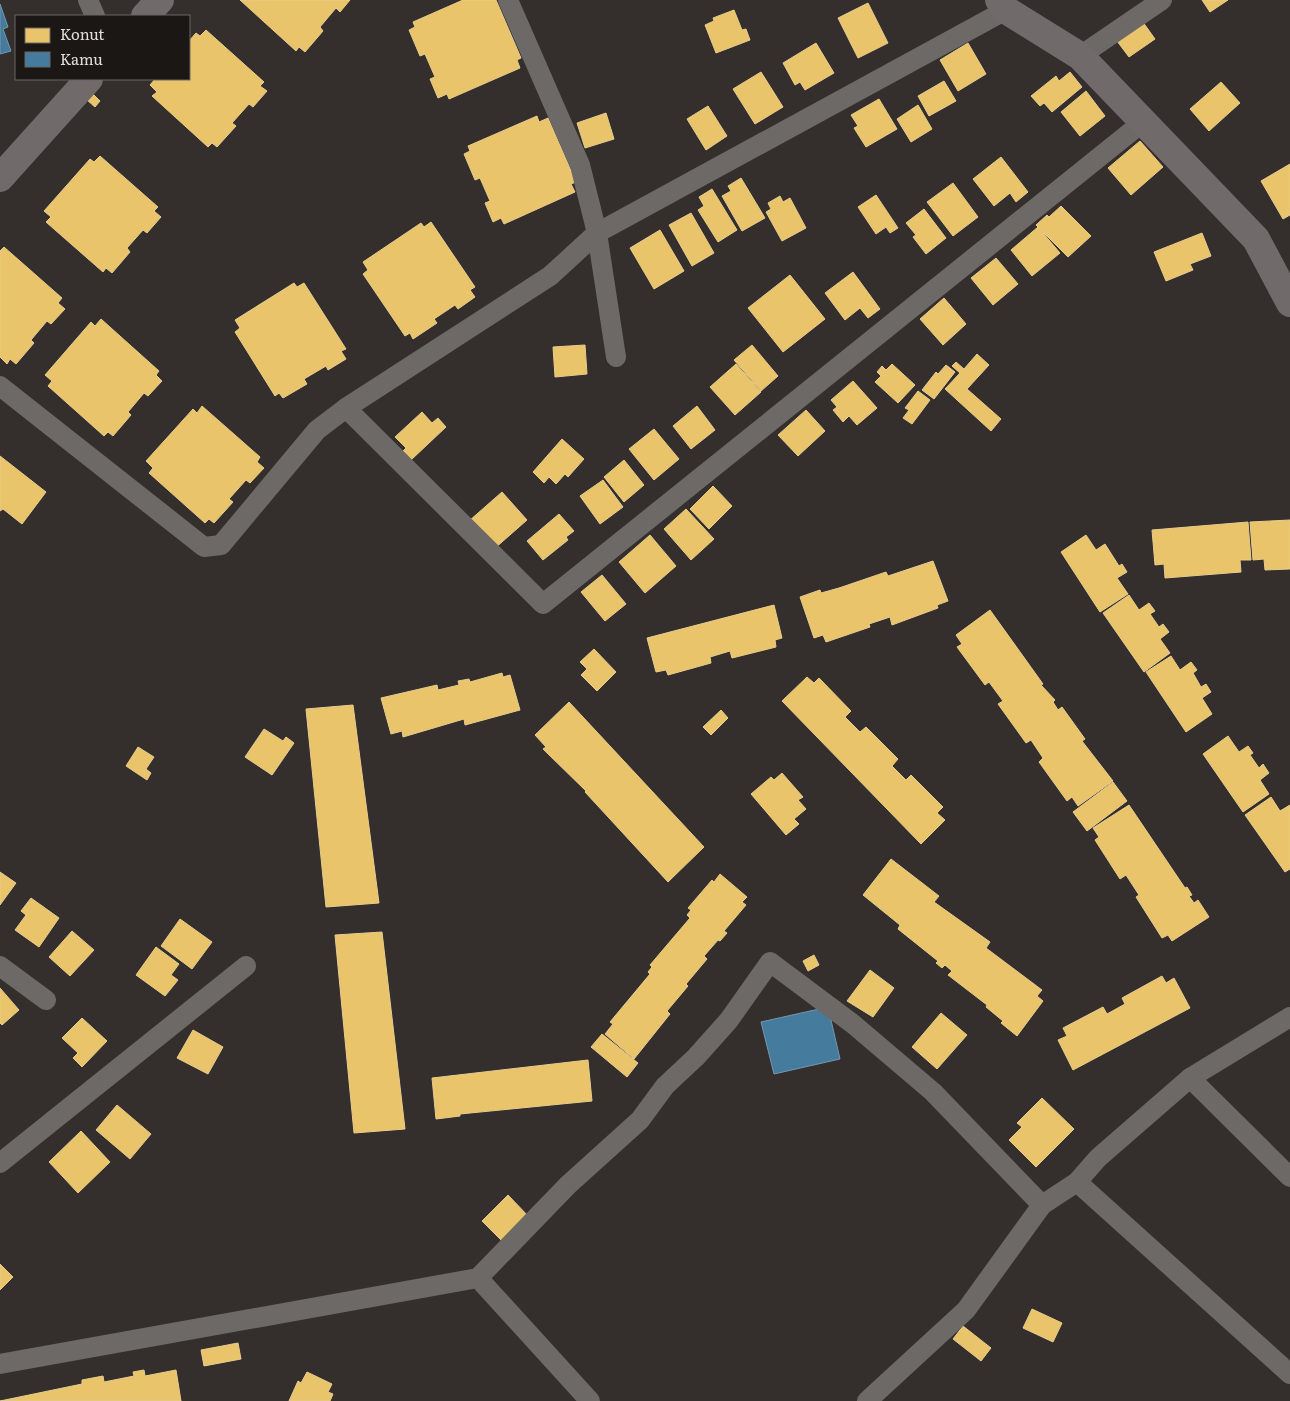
<svg xmlns="http://www.w3.org/2000/svg" width="1290" height="1401" font-family="Literata,serif">
  <rect width="100%" height="100%" fill="#342f2d"/>
  <!-- homes -->
  <g fill="#e9c46a" stroke="#e7cc8c">
    <polygon points="240,0 350,0 340,12 336,8 320,27 323,31 305,52 299,47 296,51"/>
    <polygon points="463,0 496,0 521,58 517,60 520,68 449,99 447,94 438,98 430,79 435,77 425,54 420,56 409,30 415,27 413,22"/>
    <polygon points="1202,0 1228,0 1210,12"/>
    <polygon points="868,3 888,43 858,58 838,18"/>
    <polygon points="734,10 742,30 746,29 750,40 716,53 705,25 714,21 713,18"/>
    <polygon points="1140,18 1155,39 1129,57 1114,37"/>
    <polygon points="206,30 264,82 260,86 267,91 253,107 249,104 232,123 236,126 217,147 212,143 208,147 152,96 157,92 150,85 155,79 189,79 189,41 196,33 200,36"/>
    <polygon points="816,43 834,73 805,90 800,82 795,85 783,63"/>
    <polygon points="968,43 986,74 958,91 940,60"/>
    <polygon points="761,72 783,107 755,124 733,89"/>
    <polygon points="1070,72 1082,87 1052,112 1044,103 1040,106 1031,96 1056,76 1059,81"/>
    <polygon points="944,81 956,101 929,116 918,96"/>
    <polygon points="1221,82 1240,103 1209,131 1190,109"/>
    <polygon points="1086,91 1105,116 1080,136 1061,112"/>
    <polygon points="93,94 100,101 95,107 87,100"/>
    <polygon points="879,99 897,129 866,147 854,128 858,126 851,115"/>
    <polygon points="918,105 932,129 911,142 897,119"/>
    <polygon points="708,106 727,136 706,150 687,119"/>
    <polygon points="606,113 614,139 585,148 577,123"/>
    <polygon points="537,116 539,122 548,118 576,182 571,184 575,192 504,224 501,218 493,222 485,203 490,201 480,178 475,180 464,154 470,151 468,146"/>
    <polygon points="1140,141 1163,167 1131,195 1108,168"/>
    <polygon points="100,156 158,207 154,211 161,217 147,233 143,230 127,248 130,252 112,273 106,268 103,272 46,222 51,217 44,211 90,159 94,162"/>
    <polygon points="1001,157 1028,192 1016,202 1010,193 994,206 973,179"/>
    <polygon points="1290,164 1290,215 1283,219 1261,181"/>
    <polygon points="741,178 765,218 742,231 722,196 731,191 728,186"/>
    <polygon points="953,183 978,217 953,236 927,202"/>
    <polygon points="712,189 737,230 718,242 698,210 704,206 699,197"/>
    <polygon points="876,195 898,228 890,233 886,227 876,234 858,207"/>
    <polygon points="780,196 783,202 790,198 806,228 782,241 766,212 771,209 768,203"/>
    <polygon points="1061,206 1091,236 1068,257 1036,225 1047,215 1049,217"/>
    <polygon points="924,209 946,238 926,254 913,237 916,235 906,223"/>
    <polygon points="691,213 714,253 692,266 669,225"/>
    <polygon points="431,222 475,287 470,290 475,297 458,309 455,305 434,319 437,323 413,339 410,333 405,336 363,274 368,270 363,262 421,223 424,227"/>
    <polygon points="1038,227 1060,253 1032,276 1011,250"/>
    <polygon points="660,230 684,271 654,289 630,248"/>
    <polygon points="1202,233 1211,256 1190,264 1193,270 1166,281 1154,252"/>
    <polygon points="4,247 62,298 58,303 65,309 51,324 47,321 31,340 34,343 16,364 10,359 7,364 0,357 0,251"/>
    <polygon points="996,258 1018,284 993,305 971,278"/>
    <polygon points="853,272 880,309 868,318 860,308 845,320 825,293"/>
    <polygon points="790,275 825,319 783,352 748,308"/>
    <polygon points="294,283 297,287 304,283 346,349 341,351 346,359 328,370 326,366 304,379 307,384 283,398 279,393 275,396 235,332 240,328 235,320"/>
    <polygon points="944,298 966,324 943,345 920,319"/>
    <polygon points="101,319 159,371 156,375 162,381 148,396 144,393 128,412 131,415 113,436 108,432 104,436 48,386 52,381 45,375 91,322 95,326"/>
    <polygon points="585,345 587,374 555,377 553,347"/>
    <polygon points="752,345 778,376 761,391 734,360"/>
    <polygon points="977,354 989,365 967,389 1001,419 991,431 945,389 960,373 952,366 956,362 964,369"/>
    <polygon points="736,364 761,392 735,415 710,387"/>
    <polygon points="892,364 915,385 898,403 875,382 881,376 877,372 882,366 886,370"/>
    <polygon points="946,365 955,372 934,399 922,390 936,372 938,374"/>
    <polygon points="853,381 877,408 857,425 849,416 843,422 833,410 837,407 831,400"/>
    <polygon points="918,391 930,400 912,424 903,418 909,410 905,408"/>
    <polygon points="202,406 260,457 257,462 264,468 250,483 246,480 229,499 233,502 214,523 209,519 205,523 149,473 153,468 146,461 193,409 197,413"/>
    <polygon points="697,406 715,430 691,449 673,426"/>
    <polygon points="806,410 825,431 798,456 778,435"/>
    <polygon points="422,412 432,423 438,418 446,427 411,460 403,451 406,448 395,437"/>
    <polygon points="654,429 679,459 654,480 629,449"/>
    <polygon points="562,439 584,459 568,477 565,474 556,484 549,477 544,483 533,472"/>
    <polygon points="0,456 46,492 22,524 3,509 0,511"/>
    <polygon points="624,460 644,485 624,502 604,477"/>
    <polygon points="603,480 623,507 600,524 580,496"/>
    <polygon points="713,486 732,506 709,529 690,509"/>
    <polygon points="502,492 527,520 494,549 469,521"/>
    <polygon points="686,509 714,539 691,560 664,529"/>
    <polygon points="559,514 574,531 566,537 568,540 543,560 527,541"/>
    <polygon points="1290,520 1290,569 1265,570 1264,559 1253,560 1250,522"/>
    <polygon points="1248,522 1251,560 1240,560 1241,572 1165,578 1164,564 1155,565 1152,530"/>
    <polygon points="650,535 676,566 645,593 619,562"/>
    <polygon points="1086,535 1096,550 1105,544 1119,566 1122,564 1127,572 1117,578 1128,594 1100,612 1061,552"/>
    <polygon points="933,561 948,601 937,605 938,608 892,625 890,617 869,624 870,627 826,642 823,635 814,638 800,597 820,590 821,593 839,588 886,572 888,576"/>
    <polygon points="602,575 626,604 605,621 581,592"/>
    <polygon points="1129,595 1139,610 1149,603 1155,611 1150,614 1159,627 1163,624 1169,632 1160,639 1170,653 1144,672 1103,613"/>
    <polygon points="774,605 782,638 775,640 776,647 732,658 730,651 710,657 711,663 668,675 666,670 656,672 647,638"/>
    <polygon points="990,610 1043,684 1041,685 1055,700 1053,702 1058,710 1062,707 1085,739 1082,741 1113,781 1078,806 1072,797 1067,801 1039,762 1043,758 1031,740 1026,743 998,704 1003,701 989,682 985,685 957,647 962,644 956,635"/>
    <polygon points="594,649 616,672 597,691 581,675 587,669 580,662"/>
    <polygon points="1171,656 1180,670 1191,662 1197,670 1193,673 1201,687 1206,684 1211,692 1202,698 1212,714 1186,732 1146,672"/>
    <polygon points="502,673 503,677 510,675 520,710 465,725 464,719 403,737 402,731 391,734 381,698 437,685 438,690 459,685 458,681 469,679 470,682"/>
    <polygon points="807,677 814,683 819,678 851,711 845,717 860,732 866,727 898,759 892,766 906,780 911,775 943,807 937,813 945,820 921,844 782,701"/>
    <polygon points="569,702 704,847 668,882 585,792 586,791 543,749 546,747 535,735"/>
    <polygon points="353,705 379,903 326,907 306,709"/>
    <polygon points="721,710 728,718 711,735 703,727"/>
    <polygon points="264,729 283,741 286,737 294,743 272,775 245,757"/>
    <polygon points="1228,736 1239,752 1248,746 1253,753 1250,755 1259,768 1263,764 1269,773 1260,780 1269,794 1243,812 1203,754"/>
    <polygon points="138,747 154,757 146,769 151,773 147,780 126,766"/>
    <polygon points="782,773 803,797 798,800 806,809 794,819 799,824 786,835 751,794 771,777 774,780"/>
    <polygon points="1113,782 1127,801 1087,831 1073,812"/>
    <polygon points="1271,797 1280,811 1290,805 1290,869 1285,872 1245,815"/>
    <polygon points="1129,805 1185,888 1187,887 1192,895 1189,896 1194,903 1198,900 1209,917 1172,941 1168,935 1162,938 1136,897 1139,895 1126,875 1120,879 1095,840 1099,837 1093,828"/>
    <polygon points="891,859 939,896 934,902 990,942 986,948 1042,990 1037,996 1043,1001 1017,1036 1001,1023 1003,1021 986,1007 987,1005 948,975 952,971 945,965 942,968 936,963 938,961 898,929 900,925 863,895"/>
    <polygon points="0,872 16,883 0,905"/>
    <polygon points="720,874 747,897 742,902 746,905 724,931 727,933 720,941 718,940 704,956 707,959 686,984 688,986 667,1011 670,1014 634,1059 605,1034 613,1024 610,1022 650,974 648,972 652,967 650,965 690,918 687,915 691,910 688,908 712,880 714,882"/>
    <polygon points="31,898 59,918 39,947 15,930 26,915 21,911"/>
    <polygon points="180,919 212,942 192,969 161,946"/>
    <polygon points="72,931 94,950 70,976 49,957"/>
    <polygon points="382,932 405,1129 354,1133 335,935"/>
    <polygon points="156,947 179,964 171,975 178,980 165,996 136,975"/>
    <polygon points="814,955 819,965 808,971 803,961"/>
    <polygon points="870,970 894,988 873,1017 847,1001"/>
    <polygon points="1162,976 1166,983 1174,978 1190,1008 1073,1070 1058,1040 1067,1036 1063,1028 1103,1007 1107,1014 1125,1004 1122,998"/>
    <polygon points="0,988 19,1010 2,1025 0,1023"/>
    <polygon points="941,1013 967,1035 937,1069 912,1047"/>
    <polygon points="82,1018 107,1041 82,1067 73,1058 78,1053 62,1038"/>
    <polygon points="193,1030 223,1047 208,1074 177,1058"/>
    <polygon points="602,1034 638,1063 627,1077 591,1047"/>
    <polygon points="588,1060 592,1101 460,1114 460,1116 436,1119 432,1078"/>
    <polygon points="1042,1098 1074,1129 1036,1167 1009,1140 1022,1127 1017,1123"/>
    <polygon points="117,1105 151,1134 130,1159 96,1130"/>
    <polygon points="81,1131 110,1162 78,1193 49,1162"/>
    <polygon points="508,1195 530,1218 504,1243 482,1221"/>
    <polygon points="0,1264 13,1277 0,1290"/>
    <polygon points="1032,1309 1062,1323 1053,1342 1023,1328"/>
    <polygon points="963,1326 991,1348 981,1361 953,1339"/>
    <polygon points="238,1343 241,1359 204,1366 201,1350"/>
    <polygon points="144,1370 145,1376 176,1370 181,1401 0,1401 82,1384 82,1380 103,1376 104,1382 134,1376 133,1372"/>
    <polygon points="307,1372 332,1384 328,1392 333,1394 330,1401 289,1401 298,1381 301,1383"/>
  </g>
  <!-- public -->
  <g fill="#457b9d" stroke="#7498af">
    <polygon points="0,4 8,27 3,29 11,51 0,54"/>
    <polygon points="828,1007 840,1059 774,1074 761,1022"/>
  </g>
  <g fill="none" stroke-linecap="round" stroke-linejoin="round">
    <!-- street -->
    <g stroke="#6d6967" stroke-width="20">
      <polyline points="88,0 95,16"/>
      <polyline points="508,0 580,165 597,233 616,357"/>
      <polyline points="1080,56 1162,0"/>
      <polyline points="0,386 204,547 221,545 317,430 346,408 550,276 597,233 1006,10"/>
      <polyline points="346,408 543,604 1143,122"/>
      <polyline points="0,966 46,1000"/>
      <polyline points="1190,1078 1290,1177"/>
      <polyline points="0,1163 246,966"/>
      <polyline points="1077,1182 1290,1374"/>
      <polyline points="478,1278 568,1185 640,1120 665,1086 696,1057 729,1020 770,962 853,1024 933,1092 1042,1205"/>
      <polyline points="0,1364 478,1278 590,1401"/>
      <polyline points="867,1401 966,1310 1042,1205 1077,1182 1098,1158 1190,1078 1290,1017"/>
    </g>
    <!-- secondary -->
    <g stroke="#706a6a" stroke-width="28">
      <polyline points="999,0 1006,10 1080,56 1256,239 1290,303"/>
      <polyline points="145,16 160,0"/>
      <polyline points="0,178 89,79"/>
    </g>
  </g>
  <!-- legend -->
  <rect x="15" y="15" width="175" height="65" fill="#1b1715" stroke="#6b6664"/>
  <rect x="25" y="28" width="25" height="15" fill="#e9c46a" stroke="#6b6664"/>
  <text x="60" y="40" font-size="15" fill="#e3ddda">Konut</text>
  <rect x="25" y="52" width="25" height="15" fill="#457b9d" stroke="#6b6664"/>
  <text x="60" y="65" font-size="15" fill="#e3ddda">Kamu</text>
</svg>
